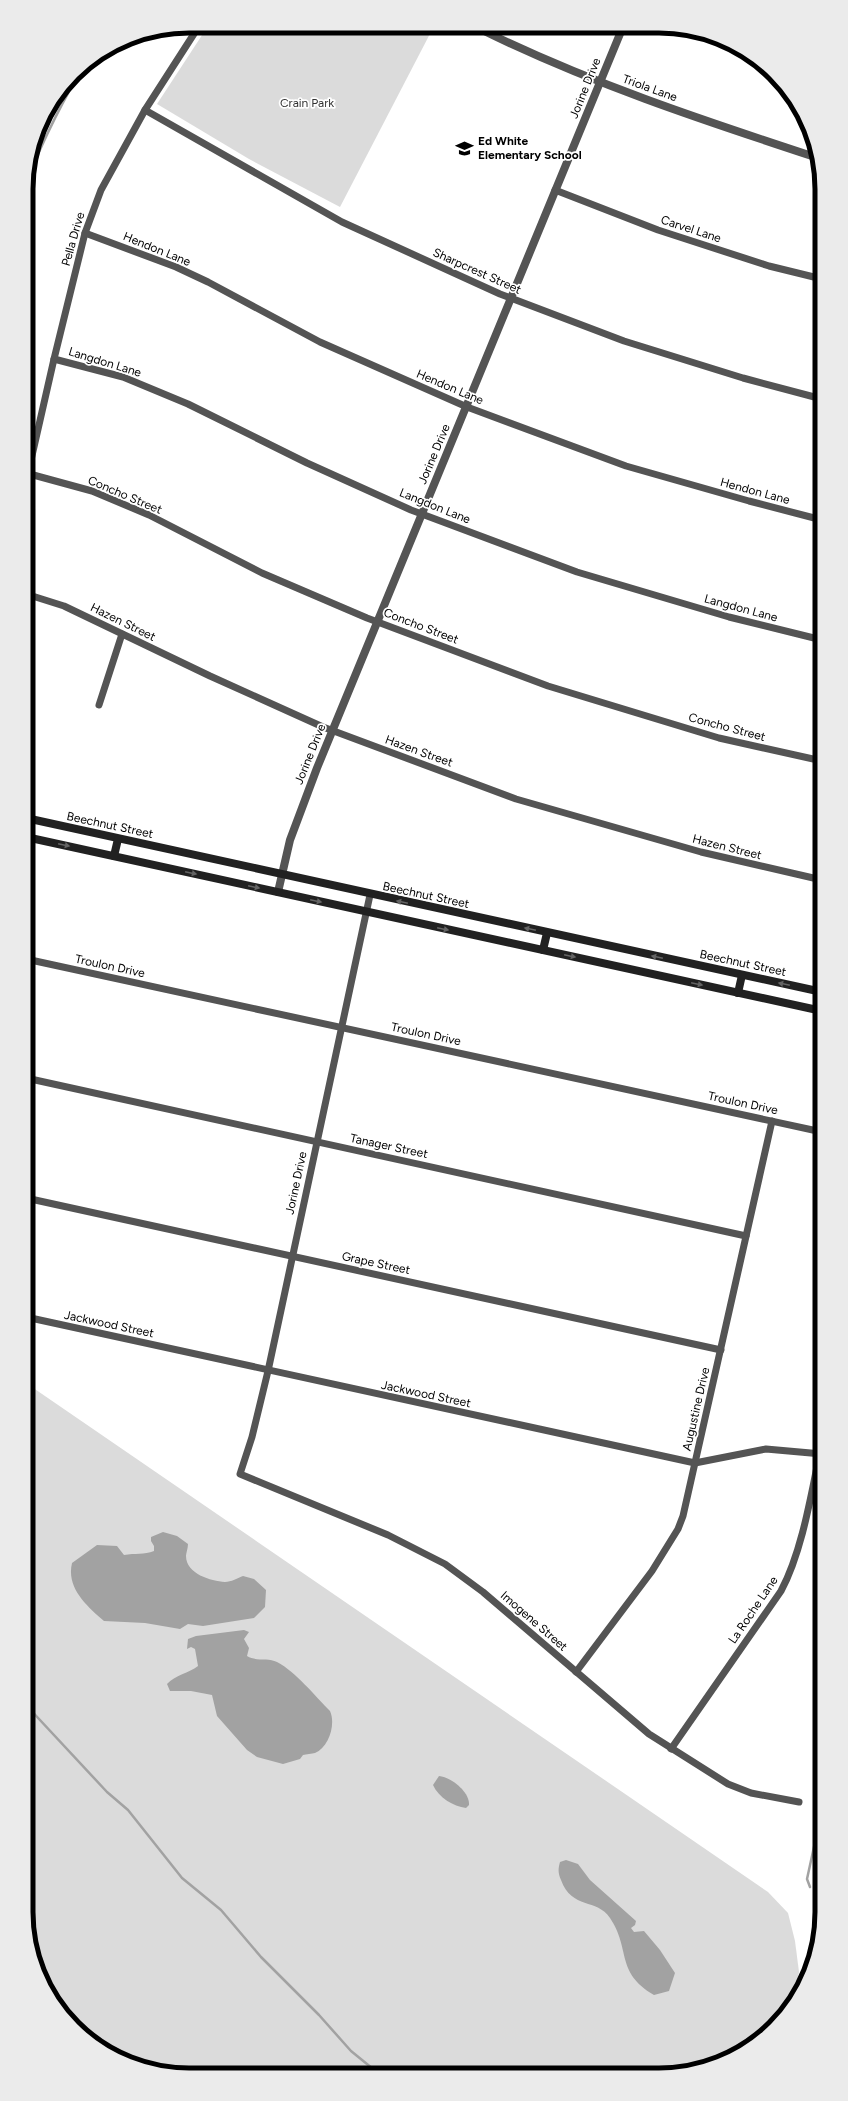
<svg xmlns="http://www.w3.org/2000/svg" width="848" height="2101" font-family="Figtree,sans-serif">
  <rect width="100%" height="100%" fill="#fff"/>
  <!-- green -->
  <g fill="#dbdbdb">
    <polygon points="208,26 433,28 340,207 249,159 157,104"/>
    <polygon points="26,1383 768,1892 788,1913 795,1941 799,1972 792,2005 788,2011 749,2048 701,2069 659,2075 158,2072 117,2058 81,2034 48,1993 32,1954 26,1912"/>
  </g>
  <!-- water -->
  <g fill="#a2a2a2">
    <path d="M163 1532 177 1536 188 1544C188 1548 186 1553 186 1556 186 1574 211 1581 225 1582 231 1582 238 1578 243 1576L254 1579 266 1590 265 1607 254 1618 203 1626 188 1624 180 1629 145 1623 104 1621C87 1606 66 1588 72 1563L97 1545 117 1546 124 1555C135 1553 144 1555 154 1551V1546L151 1541V1537Z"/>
    <path d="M244 1630 249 1632 244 1639 249 1648 247 1656C257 1662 268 1657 277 1662 296 1672 315 1696 330 1711 336 1724 329 1747 315 1753 312 1754 306 1754 303 1755L300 1759 283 1764 257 1757 247 1750 217 1716 212 1695 191 1691H170L167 1684C175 1675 189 1673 198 1666L195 1649 191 1647 187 1649 188 1639 196 1636Z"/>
    <path d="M439 1776C451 1777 470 1792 469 1805L466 1808C453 1806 439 1798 433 1785Z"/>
    <path d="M566 1860 578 1864 590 1880 636 1921 635 1925 631 1928 634 1932 644 1931 660 1950 675 1973 669 1991 654 1995C615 1972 631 1949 610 1918 597 1898 572 1910 561 1880 558 1873 558 1869 560 1862Z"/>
  </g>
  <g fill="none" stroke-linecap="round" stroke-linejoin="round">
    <!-- stream -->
    <g stroke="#a2a2a2" stroke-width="2.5">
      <path d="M26 182C43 141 62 101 85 64"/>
      <polyline points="26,1705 107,1792 128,1810 182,1878 221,1910 261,1957 319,2015 351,2051 378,2073"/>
      <polyline points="810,1887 807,1879 822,1810"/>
    </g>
    <!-- minor -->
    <g stroke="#545454" stroke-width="7">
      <polyline points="145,110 342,222 500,294 624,341 743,378 822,399"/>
      <polyline points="555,190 658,230 769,266 822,279"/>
      <polyline points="85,233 176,267 208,282 320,342 467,407 626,466 749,501 822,520"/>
      <polyline points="54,359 123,377 188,404 307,463 411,510 577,572 729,617 822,640"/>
      <polyline points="26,473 92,491 149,515 262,573 367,618 548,686 719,738 822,761"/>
      <polyline points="26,482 54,359 85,233 101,190 145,110 199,26"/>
      <polyline points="26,594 64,606 210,676 323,727 516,799 701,852 822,880"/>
      <polyline points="99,705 122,634"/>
      <polyline points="370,895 268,1371 252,1437 240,1474 388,1535 445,1564 483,1592 649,1734 728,1784 751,1793 799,1802"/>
      <polyline points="26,959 822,1132"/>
      <polyline points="26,1078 746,1236"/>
      <polyline points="26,1198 721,1350"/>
      <polyline points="26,1317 695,1463 766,1449 822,1454"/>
      <polyline points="576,1672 652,1571 678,1529 683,1516 772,1121"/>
      <path d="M671 1749 781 1591C803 1550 812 1489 822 1442"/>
    </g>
    <!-- tertiary -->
    <g stroke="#545454" stroke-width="8">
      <path d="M478 28C587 82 702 120 818 158"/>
      <polyline points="278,892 290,840 317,768 622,29"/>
    </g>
    <!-- secondary -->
    <g stroke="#212121" stroke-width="8">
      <polyline points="26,818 822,992"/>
      <polyline points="26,837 822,1011"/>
      <polyline points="114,856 118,839"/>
      <polyline points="543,950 547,933"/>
      <polyline points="738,993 742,975"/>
    </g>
  </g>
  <!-- one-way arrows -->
  <defs><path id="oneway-solid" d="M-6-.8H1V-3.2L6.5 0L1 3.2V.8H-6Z"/></defs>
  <g fill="#646464">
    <use href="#oneway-solid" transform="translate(64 845) rotate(12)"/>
    <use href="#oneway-solid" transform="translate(191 873) rotate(12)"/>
    <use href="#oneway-solid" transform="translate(254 887) rotate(12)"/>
    <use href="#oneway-solid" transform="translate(316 901) rotate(12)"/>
    <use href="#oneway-solid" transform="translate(402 902) rotate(-168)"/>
    <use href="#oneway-solid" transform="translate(443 929) rotate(12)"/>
    <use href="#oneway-solid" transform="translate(530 929) rotate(-168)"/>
    <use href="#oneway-solid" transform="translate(570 956) rotate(12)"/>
    <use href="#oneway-solid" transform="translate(657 957) rotate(-168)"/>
    <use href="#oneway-solid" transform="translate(697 984) rotate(12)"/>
    <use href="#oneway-solid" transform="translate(784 984) rotate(-168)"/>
  </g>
  <!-- icons -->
  <defs>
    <symbol id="school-bare" viewBox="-9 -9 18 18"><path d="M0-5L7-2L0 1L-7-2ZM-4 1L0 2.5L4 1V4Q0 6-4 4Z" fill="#000" stroke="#fff" stroke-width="2.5" paint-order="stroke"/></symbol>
  </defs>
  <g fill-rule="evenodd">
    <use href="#school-bare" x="452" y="136" width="25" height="25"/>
  </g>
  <g text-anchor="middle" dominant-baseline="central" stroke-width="3.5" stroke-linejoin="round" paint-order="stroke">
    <!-- street labels -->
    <g font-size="12" fill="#000" stroke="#fff">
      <text transform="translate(585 88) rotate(-68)">Jorine Drive</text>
      <text transform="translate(650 88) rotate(20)">Triola Lane</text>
      <text transform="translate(691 229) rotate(18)">Carvel Lane</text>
      <text transform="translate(73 239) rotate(-74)">Pella Drive</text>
      <text transform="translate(157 249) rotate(22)">Hendon Lane</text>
      <text transform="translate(477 271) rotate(24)">Sharpcrest Street</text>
      <text transform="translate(105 362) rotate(17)">Langdon Lane</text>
      <text transform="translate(450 387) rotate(23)">Hendon Lane</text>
      <text transform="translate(434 454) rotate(-67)">Jorine Drive</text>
      <text transform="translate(755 491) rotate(15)">Hendon Lane</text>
      <text transform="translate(125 495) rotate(23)">Concho Street</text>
      <text transform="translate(435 506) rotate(22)">Langdon Lane</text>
      <text transform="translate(741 608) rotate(15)">Langdon Lane</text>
      <text transform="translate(123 622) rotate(26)">Hazen Street</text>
      <text transform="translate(421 626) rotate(21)">Concho Street</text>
      <text transform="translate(727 727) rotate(15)">Concho Street</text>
      <text transform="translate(419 751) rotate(20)">Hazen Street</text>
      <text transform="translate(310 754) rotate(-68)">Jorine Drive</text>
      <text transform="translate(110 825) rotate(12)">Beechnut Street</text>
      <text transform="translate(727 847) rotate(14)">Hazen Street</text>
      <text transform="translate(426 895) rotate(12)">Beechnut Street</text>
      <text transform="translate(743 963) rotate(12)">Beechnut Street</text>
      <text transform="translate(110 966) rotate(12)">Troulon Drive</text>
      <text transform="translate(426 1034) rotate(12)">Troulon Drive</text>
      <text transform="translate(743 1103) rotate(12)">Troulon Drive</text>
      <text transform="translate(389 1146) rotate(12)">Tanager Street</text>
      <text transform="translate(296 1183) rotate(-78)">Jorine Drive</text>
      <text transform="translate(376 1263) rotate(12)">Grape Street</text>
      <text transform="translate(109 1324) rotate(12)">Jackwood Street</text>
      <text transform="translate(426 1394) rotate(12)">Jackwood Street</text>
      <text transform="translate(696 1409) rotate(-77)">Augustine Drive</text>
      <text transform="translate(753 1610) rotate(-56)">La Roche Lane</text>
      <text transform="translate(534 1621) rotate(41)">Imogene Street</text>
    </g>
    <!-- park labels -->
    <g font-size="12" fill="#323232" stroke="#fff">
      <text x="307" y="103">Crain Park</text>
    </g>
    <!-- poi labels -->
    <g font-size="12" font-weight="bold" fill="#000" stroke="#fff" text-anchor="start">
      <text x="478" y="141">Ed White<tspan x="478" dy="14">Elementary School</tspan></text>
    </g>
  </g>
  <!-- crop -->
  <path d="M0 0H848V2101H0ZM189 33H659A156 156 0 0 1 815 189V1912A156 156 0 0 1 659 2068H189A156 156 0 0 1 33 1912V189A156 156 0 0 1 189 33Z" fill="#ebebeb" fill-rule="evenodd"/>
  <path fill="none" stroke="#000" stroke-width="5" d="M189 33H659A156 156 0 0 1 815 189V1912A156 156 0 0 1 659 2068H189A156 156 0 0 1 33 1912V189A156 156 0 0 1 189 33Z"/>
</svg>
